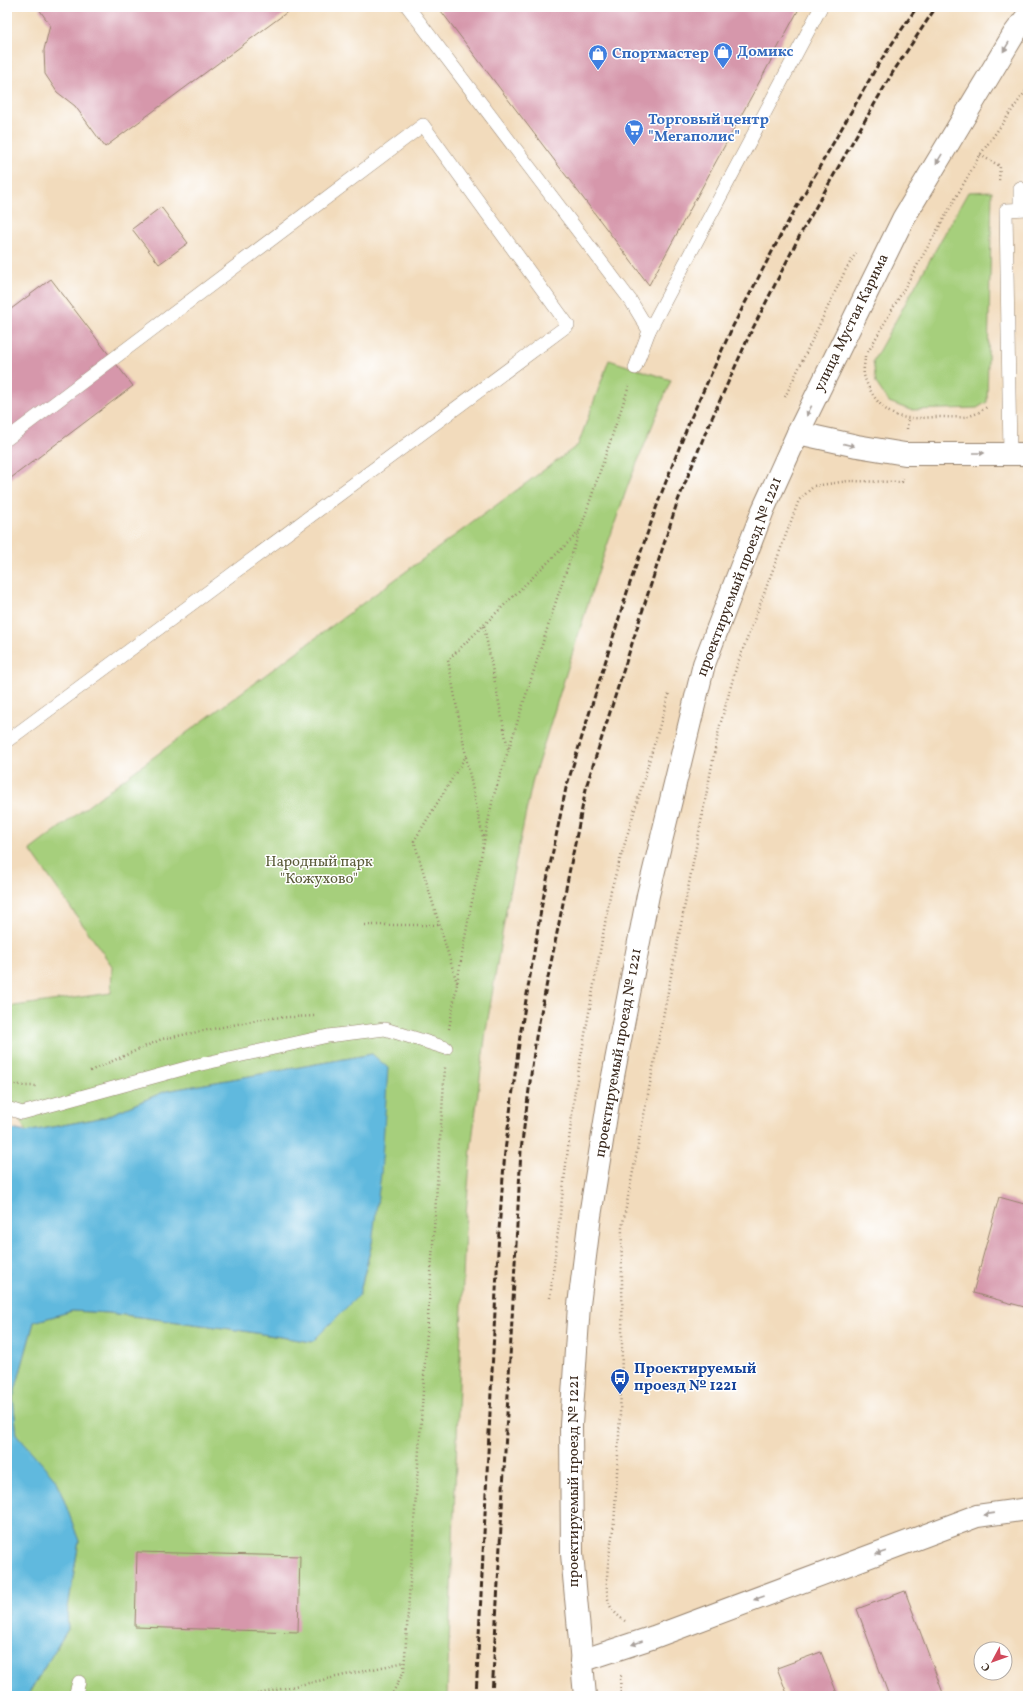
<svg xmlns="http://www.w3.org/2000/svg" width="1035" height="1703" font-family="Vollkorn,serif">
  <rect width="100%" height="100%" fill="#fff"/>
  <filter id="ink" filterUnits="userSpaceOnUse"><feTurbulence type="fractalNoise" baseFrequency=".025" numOctaves="2"/><feDisplacementMap in="SourceGraphic" scale="8" xChannelSelector="R" yChannelSelector="G"/><feConvolveMatrix kernelMatrix="1 2 1 2 8 2 1 2 1" color-interpolation-filters="sRGB"/></filter>
  <filter id="wash" filterUnits="userSpaceOnUse"><feTurbulence type="fractalNoise" baseFrequency=".012" numOctaves="4" result="noise"/><feDisplacementMap in="SourceGraphic" scale="16" xChannelSelector="R" yChannelSelector="G"/><feGaussianBlur stdDeviation="0.9" result="paint"/><feColorMatrix in="noise" values="0 0 0 0 0 0 0 0 0 0 0 0 0 0 0 0 0 1.4 0 .05"/><feComposite in="paint" operator="in"/></filter>
  <g filter="url(#wash)">
    <rect width="100%" height="100%" fill="#f2dbbc"/>
    <!-- green -->
    <g fill="#a6cf7b" stroke="#707c4c">
      <polygon points="992,191 987,402 977,408 910,410 889,402 876,383 873,361 968,192"/>
      <polygon points="609,360 671,380 628,485 597,575 533,779 508,898 486,1031 471,1148 465,1228 447,1696 27,1696 68,1629 67,1614 79,1541 17,1435 13,1398 34,1322 72,1311 109,1313 224,1328 312,1342 359,1295 372,1243 372,1054 166,1091 105,1117 26,1132 7,1094 7,1007 111,993 112,966 30,850 117,784 578,445"/>
    </g>
    <!-- water -->
    <polygon fill="#61b9de" stroke="#4e727e" points="372,1054 388,1068 381,1174 372,1243 359,1295 312,1342 224,1328 109,1313 72,1311 34,1322 13,1398 17,1435 57,1481 79,1541 67,1614 68,1629 27,1696 7,1696 7,1128 26,1132 105,1117 166,1091"/>
    <g id="blocks">
      <!-- building -->
      <g fill="#d697ab">
        <polygon points="43,7 294,7 105,147 75,106 57,92 45,74 44,50 50,25 39,9"/>
        <polygon points="438,7 800,7 649,285"/>
        <polygon points="161,207 188,243 159,264 132,229"/>
        <polygon points="51,279 133,386 7,481 7,312"/>
        <polygon points="999,1197 1028,1205 1028,1308 973,1293"/>
        <polygon points="137,1552 300,1556 298,1632 135,1627"/>
        <polygon points="905,1591 943,1693 934,1696 889,1696 857,1609"/>
        <polygon points="821,1652 838,1696 788,1696 777,1668"/>
      </g>
    </g>
  </g>
  <g filter="url(#ink)">
    <use href="#blocks" fill-opacity="0" stroke="#96826d" stroke-width="1"/>
    <g fill="none" stroke-linecap="round" stroke-linejoin="round">
      <defs>
        <g id="service">
          <polyline points="408,7 631,301 649,331 635,368"/>
          <polyline points="1020,188 1020,209"/>
          <polyline points="649,331 821,7"/>
          <polyline points="7,439 423,125 568,325 7,741"/>
          <polyline points="1010,454 1006,210 1028,209"/>
          <polyline points="7,1108 22,1113 197,1065 328,1036 385,1029 446,1048"/>
          <polyline points="75,1696 79,1682"/>
        </g>
        <g id="minor">
          <polyline points="798,433 857,446 905,454 1028,454"/>
          <polyline points="581,1661 654,1637 977,1516 1028,1509"/>
          <polyline points="585,1696 572,1554 571,1425 579,1305 590,1216 609,1097 648,895 704,664 763,510 798,433 903,219 1014,34 1028,15"/>
        </g>
      </defs>
      <!-- service casing -->
      <use href="#service" stroke="#96826d" stroke-width="14"/>
      <!-- minor casing -->
      <use href="#minor" stroke="#96826d" stroke-width="24"/>
      <!-- path -->
      <g stroke="#96826d" stroke-width="2.5" stroke-dasharray="1 3" stroke-linecap="butt">
        <polyline points="980,155 1000,166 999,181"/>
        <polyline points="868,352 980,155 1028,88"/>
        <path d="M865 356C865 362 863 369 864 375 868 390 879 407 893 414 906 421 925 417 939 417 959 417 971 420 988 406"/>
        <polyline points="785,397 845,271 856,253"/>
        <polyline points="907,429 908,418"/>
        <polyline points="484,626 508,749"/>
        <polyline points="466,757 484,842"/>
        <polyline points="365,925 439,925"/>
        <polyline points="457,983 414,841 466,756 448,660 579,532"/>
        <polyline points="449,1029 468,921 493,798 559,592 629,386"/>
        <polyline points="90,1071 162,1039 268,1018 316,1016"/>
        <polyline points="7,1082 24,1086 38,1086"/>
        <polyline points="550,1298 575,1090 611,890 669,694"/>
        <path d="M625 1621C619 1617 611 1610 609 1603 602 1578 614 1536 615 1510 618 1451 622 1392 622 1334 623 1298 621 1263 622 1228L719 729 736 668 799 500 814 486 848 481 902 482 903 478"/>
        <polyline points="249,1696 405,1662"/>
        <polyline points="391,1696 404,1671 445,1067"/>
        <polyline points="621,1696 620,1677 622,1675"/>
      </g>
      <!-- service -->
      <use href="#service" stroke="#fff" stroke-width="13"/>
      <!-- minor -->
      <use href="#minor" stroke="#fff" stroke-width="22"/>
      <!-- rail -->
      <g stroke="#3b2a1e" stroke-width="3" stroke-dasharray="6 3" stroke-linecap="butt">
        <polyline points="476,1696 499,1230 505,1151 520,1036 542,904 566,788 629,586 660,497 690,420 733,326 784,229 879,63 917,7"/>
        <polyline points="492,1696 521,1150 536,1037 587,784 677,503 707,429 749,336 800,235 853,141 893,72 936,7"/>
      </g>
    </g>
    <!-- one-way arrows -->
    <defs><path id="oneway-solid" d="M-6-.8H1V-3.2L6.5 0L1 3.2V.8H-6Z"/></defs>
    <g fill="#a79f9a">
      <use href="#oneway-solid" transform="translate(1006 47) rotate(121)"/>
      <use href="#oneway-solid" transform="translate(939 159) rotate(121)"/>
      <use href="#oneway-solid" transform="translate(809 411) rotate(116)"/>
      <use href="#oneway-solid" transform="translate(849 445) rotate(13)"/>
      <use href="#oneway-solid" transform="translate(979 453)"/>
      <use href="#oneway-solid" transform="translate(989 1514) rotate(172)"/>
      <use href="#oneway-solid" transform="translate(881 1553) rotate(160)"/>
      <use href="#oneway-solid" transform="translate(759 1598) rotate(160)"/>
      <use href="#oneway-solid" transform="translate(637 1643) rotate(161)"/>
    </g>
  </g>
  <!-- icons -->
  <defs>
    <symbol id="shop-pin" viewBox="-11 -11 22 30"><path d="M0 17L-7.5 6A9.5 9.5 0 1 1 7.5 6Z" fill="#3f7fe0" stroke="#fff"/><path d="M-5-2.5h2.3a2.7 3.5 0 0 1 5.4 0H5L5.5 6h-11ZM-1.5-2.5h3a1.5 2.3 0 0 0-3 0Z" fill="#fff"/></symbol>
    <symbol id="supermarket-pin" viewBox="-11 -11 22 30"><path d="M0 17L-7.5 6A9.5 9.5 0 1 1 7.5 6Z" fill="#3f7fe0" stroke="#fff"/><path d="M-6-5.5h2.5l.6 2H6L4.5 2H-2.5L-4.4-4H-6ZM-1.5 3.2a1.3 1.3 0 1 0 .1 0ZM3 3.2a1.3 1.3 0 1 0 .1 0Z" fill="#fff"/></symbol>
    <symbol id="bus-pin" viewBox="-11 -11 22 30"><path d="M0 17L-7.5 6A9.5 9.5 0 1 1 7.5 6Z" fill="#1a4fb4" stroke="#fff"/><path d="M-5-6H5V4H4V6H2V4H-2V6H-4V4H-5ZM-3.5-4V0h7V-4ZM-3.5 1.2v1.5H-2V1.2ZM2 1.2v1.5H3.5V1.2Z" fill="#fff"/></symbol>
  </defs>
  <g fill-rule="evenodd">
    <use href="#shop-pin" x="712" y="41" width="22" height="30"/>
    <use href="#shop-pin" x="587" y="43" width="22" height="30"/>
    <use href="#supermarket-pin" x="623" y="118" width="22" height="30"/>
    <use href="#bus-pin" x="609" y="1367" width="22" height="30"/>
  </g>
  <g text-anchor="middle" dominant-baseline="central" stroke-width="3" stroke-linejoin="round" paint-order="stroke">
    <!-- shop labels -->
    <g font-size="15" font-weight="bold" fill="#366cbe" stroke="#fff" text-anchor="start">
      <text x="737" y="52">Домикс</text>
      <text x="612" y="54">Спортмастер</text>
      <text x="648" y="120">Торговый центр<tspan x="648" dy="17">"Мегаполис"</tspan></text>
    </g>
    <!-- street labels -->
    <g font-size="15" fill="#3b2a1e" stroke="#fff">
      <text transform="translate(852 323) rotate(-64)">улица Мустая Карима</text>
      <text transform="translate(740 577) rotate(-69)">проектируемый проезд № 1221</text>
      <text transform="translate(619 1053) rotate(-80)">проектируемый проезд № 1221</text>
      <text transform="translate(574 1481) rotate(-90)">проектируемый проезд № 1221</text>
    </g>
    <!-- park labels -->
    <g font-size="15" fill="#5b5c3a" stroke="#fff">
      <text x="319" y="862">Народный парк<tspan x="319" dy="17">"Кожухово"</tspan></text>
    </g>
    <!-- transit labels -->
    <g font-size="15" font-weight="bold" fill="#164399" stroke="#fff" text-anchor="start">
      <text x="634" y="1369">Проектируемый<tspan x="634" dy="17">проезд № 1221</tspan></text>
    </g>
  </g>
  <!-- margin -->
  <rect width="1035" height="1703" fill="none" stroke="#fff" stroke-width="24"/>
  <!-- north arrow -->
  <g transform="translate(993 1661) rotate(229)"><circle r="19" fill="#ffffff" stroke="#b1aaa5"/>
  <path d="M0-3L7 15L0 10L-7 15Z" fill="#d1495b"/>
  <text y="-6" font-size="11" font-weight="bold" text-anchor="middle" fill="#3b2a1e">С</text>
  </g>
</svg>
